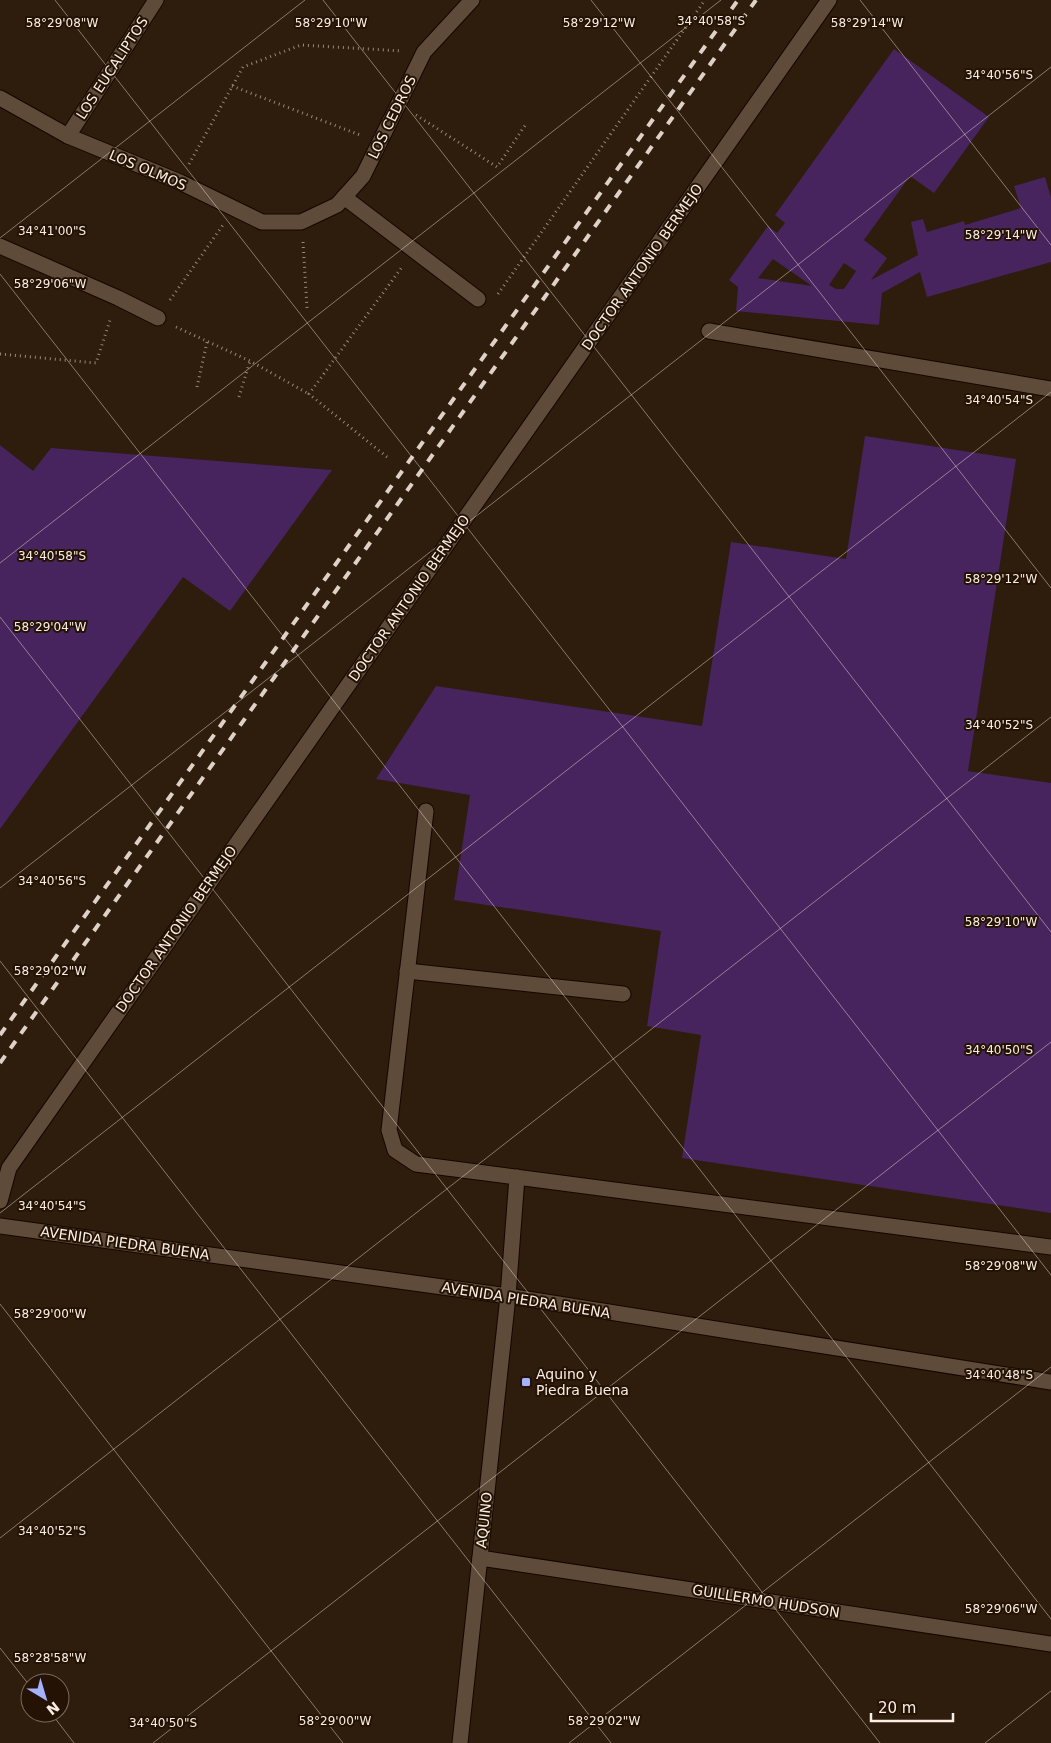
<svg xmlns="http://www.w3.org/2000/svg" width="1051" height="1743" font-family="'DejaVu Sans',sans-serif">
  <rect width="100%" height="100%" fill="#2e1c0c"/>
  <!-- building -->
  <g fill="#47245e" fill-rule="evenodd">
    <path d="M894 49 989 117 934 193 910 176 864 240 887 258 871 280 918 255 911 222 923 219 927 232 964 221 965 225 1021 208 1014 186 1045 177 1051 198V262L927 297 920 272 882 293 879 325 736 311 738 287 729 280 768 226 777 233 785 223 775 215ZM773 259 812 286 758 278ZM844 263 856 271 844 289H836L829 285Z"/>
    <polygon points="865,436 1016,459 968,771 1051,783 1051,1213 682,1158 701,1035 647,1026 661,931 454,900 470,795 376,779 436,686 702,726 731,542 846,559"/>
    <polygon points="0,445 33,471 51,448 332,470 230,611 183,577 0,829"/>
  </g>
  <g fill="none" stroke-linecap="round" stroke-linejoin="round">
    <defs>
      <g id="lane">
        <polyline points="709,331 1051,389"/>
        <polyline points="426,811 389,1130 395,1150 416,1164 1051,1247"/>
        <polyline points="407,971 623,994"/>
        <polyline points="508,1296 517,1177"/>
      </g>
      <g id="street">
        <polyline points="0,98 68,136 180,182 262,222 301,222 337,205 363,176 424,52 472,0"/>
        <polyline points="68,136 156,0"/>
        <polyline points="344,197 478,299"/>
        <polyline points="0,246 118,298 158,318"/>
        <polyline points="0,1201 9,1168 829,0"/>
        <polyline points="480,1558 1051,1644"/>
        <polyline points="460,1743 508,1296"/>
      </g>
      <polyline id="secondary" points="0,1226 508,1296 1051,1382"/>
    </defs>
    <!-- lane casing -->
    <use href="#lane" stroke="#150600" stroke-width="17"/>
    <!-- street casing -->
    <use href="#street" stroke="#150600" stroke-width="17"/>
    <!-- secondary casing -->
    <use href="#secondary" stroke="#150600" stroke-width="17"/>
    <!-- path -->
    <g stroke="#98897c" stroke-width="3" stroke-dasharray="1 4" stroke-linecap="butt">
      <polyline points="232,86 360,135"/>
      <polyline points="416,115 497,167 526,124"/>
      <polyline points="189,164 243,67 301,45 402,51"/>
      <polyline points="303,242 307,308"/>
      <polyline points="498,294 705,0"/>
      <polyline points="170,300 223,225"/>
      <polyline points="176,327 250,361 309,394"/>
      <polyline points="0,354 96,363 111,317"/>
      <polyline points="197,387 207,342"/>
      <polyline points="239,397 250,361"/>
      <polyline points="387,457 309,394 402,267"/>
    </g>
    <!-- lane -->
    <use href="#lane" stroke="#5f4b39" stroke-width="15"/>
    <!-- street -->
    <use href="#street" stroke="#5f4b39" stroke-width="15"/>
    <!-- secondary -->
    <use href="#secondary" stroke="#5f4b39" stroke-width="15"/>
    <!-- rail -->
    <g stroke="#ded1c7" stroke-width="4" stroke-dasharray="9 9" stroke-linecap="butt">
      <polyline points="0,1035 738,0"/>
      <polyline points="0,1063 756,0"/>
    </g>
  </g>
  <!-- ticks -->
  <path fill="none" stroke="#faeee4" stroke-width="1" stroke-opacity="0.45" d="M55 0 1051 1275M323 0 1051 932M591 0 1051 588M860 0 1051 245M0 238 305 0M0 274 1051 1619M0 563 721 0M0 617 880 1743M0 888 1051 67M0 961 611 1743M0 1213 1051 392M0 1304 343 1743M0 1538 1051 717M0 1648 30 1686M51 1713 74 1743M153 1743 1051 1042M569 1743 1051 1367M985 1743 1051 1691"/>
  <!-- markers -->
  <rect fill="#a5b1fc" stroke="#241304" stroke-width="2" x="521" y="1377" width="10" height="10" rx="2.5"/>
  <g text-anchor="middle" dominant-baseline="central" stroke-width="4" stroke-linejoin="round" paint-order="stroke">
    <!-- street labels -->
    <g font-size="14" fill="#faeee4" stroke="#241304">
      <text transform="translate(112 68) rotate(-57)">LOS EUCALIPTOS</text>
      <text transform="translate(392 117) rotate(-64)">LOS CEDROS</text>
      <text transform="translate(148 170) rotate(23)">LOS OLMOS</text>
      <text transform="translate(642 267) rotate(-55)">DOCTOR ANTONIO BERMEJO</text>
      <text transform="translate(409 598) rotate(-55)">DOCTOR ANTONIO BERMEJO</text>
      <text transform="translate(176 929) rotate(-55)">DOCTOR ANTONIO BERMEJO</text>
      <text transform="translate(125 1243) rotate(8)">AVENIDA PIEDRA BUENA</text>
      <text transform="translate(526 1300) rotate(9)">AVENIDA PIEDRA BUENA</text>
      <text transform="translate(484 1520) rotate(-84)">AQUINO</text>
      <text transform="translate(766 1601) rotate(9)">GUILLERMO HUDSON</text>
    </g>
    <!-- poi labels -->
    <g font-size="14" fill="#faeee4" stroke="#241304" text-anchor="start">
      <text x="536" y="1374">Aquino y<tspan x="536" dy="16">Piedra Buena</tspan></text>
    </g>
  </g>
  <g font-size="12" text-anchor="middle" fill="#faeee4" stroke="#241304" stroke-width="4" stroke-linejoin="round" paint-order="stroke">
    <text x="711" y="25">34°40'58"S</text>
    <text x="62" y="27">58°29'08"W</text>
    <text x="331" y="27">58°29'10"W</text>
    <text x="599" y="27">58°29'12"W</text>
    <text x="867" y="27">58°29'14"W</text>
    <text x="999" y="79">34°40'56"S</text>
    <text x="52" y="235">34°41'00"S</text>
    <text x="1001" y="239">58°29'14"W</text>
    <text x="50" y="288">58°29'06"W</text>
    <text x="999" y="404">34°40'54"S</text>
    <text x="52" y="560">34°40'58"S</text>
    <text x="1001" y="583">58°29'12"W</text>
    <text x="50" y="631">58°29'04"W</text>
    <text x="999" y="729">34°40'52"S</text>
    <text x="52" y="885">34°40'56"S</text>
    <text x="1001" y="926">58°29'10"W</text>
    <text x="50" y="975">58°29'02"W</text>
    <text x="999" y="1054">34°40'50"S</text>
    <text x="52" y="1210">34°40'54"S</text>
    <text x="1001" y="1270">58°29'08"W</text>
    <text x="50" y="1318">58°29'00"W</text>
    <text x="999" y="1379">34°40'48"S</text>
    <text x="52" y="1535">34°40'52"S</text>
    <text x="1001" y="1613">58°29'06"W</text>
    <text x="50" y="1662">58°28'58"W</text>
    <text x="335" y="1725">58°29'00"W</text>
    <text x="604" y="1725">58°29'02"W</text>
    <text x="163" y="1727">34°40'50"S</text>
  </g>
  <!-- north arrow -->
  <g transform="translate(45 1698) rotate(142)"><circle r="24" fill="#241304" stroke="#7a6b5e"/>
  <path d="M0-4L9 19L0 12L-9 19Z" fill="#a5b1fc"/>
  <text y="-8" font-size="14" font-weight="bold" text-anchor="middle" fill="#faeee4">N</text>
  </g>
  <!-- scale -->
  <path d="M871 1713v8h82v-8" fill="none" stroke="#faeee4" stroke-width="2.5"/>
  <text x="878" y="1713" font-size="15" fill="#faeee4" stroke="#241304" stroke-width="4" paint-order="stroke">20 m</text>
</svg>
